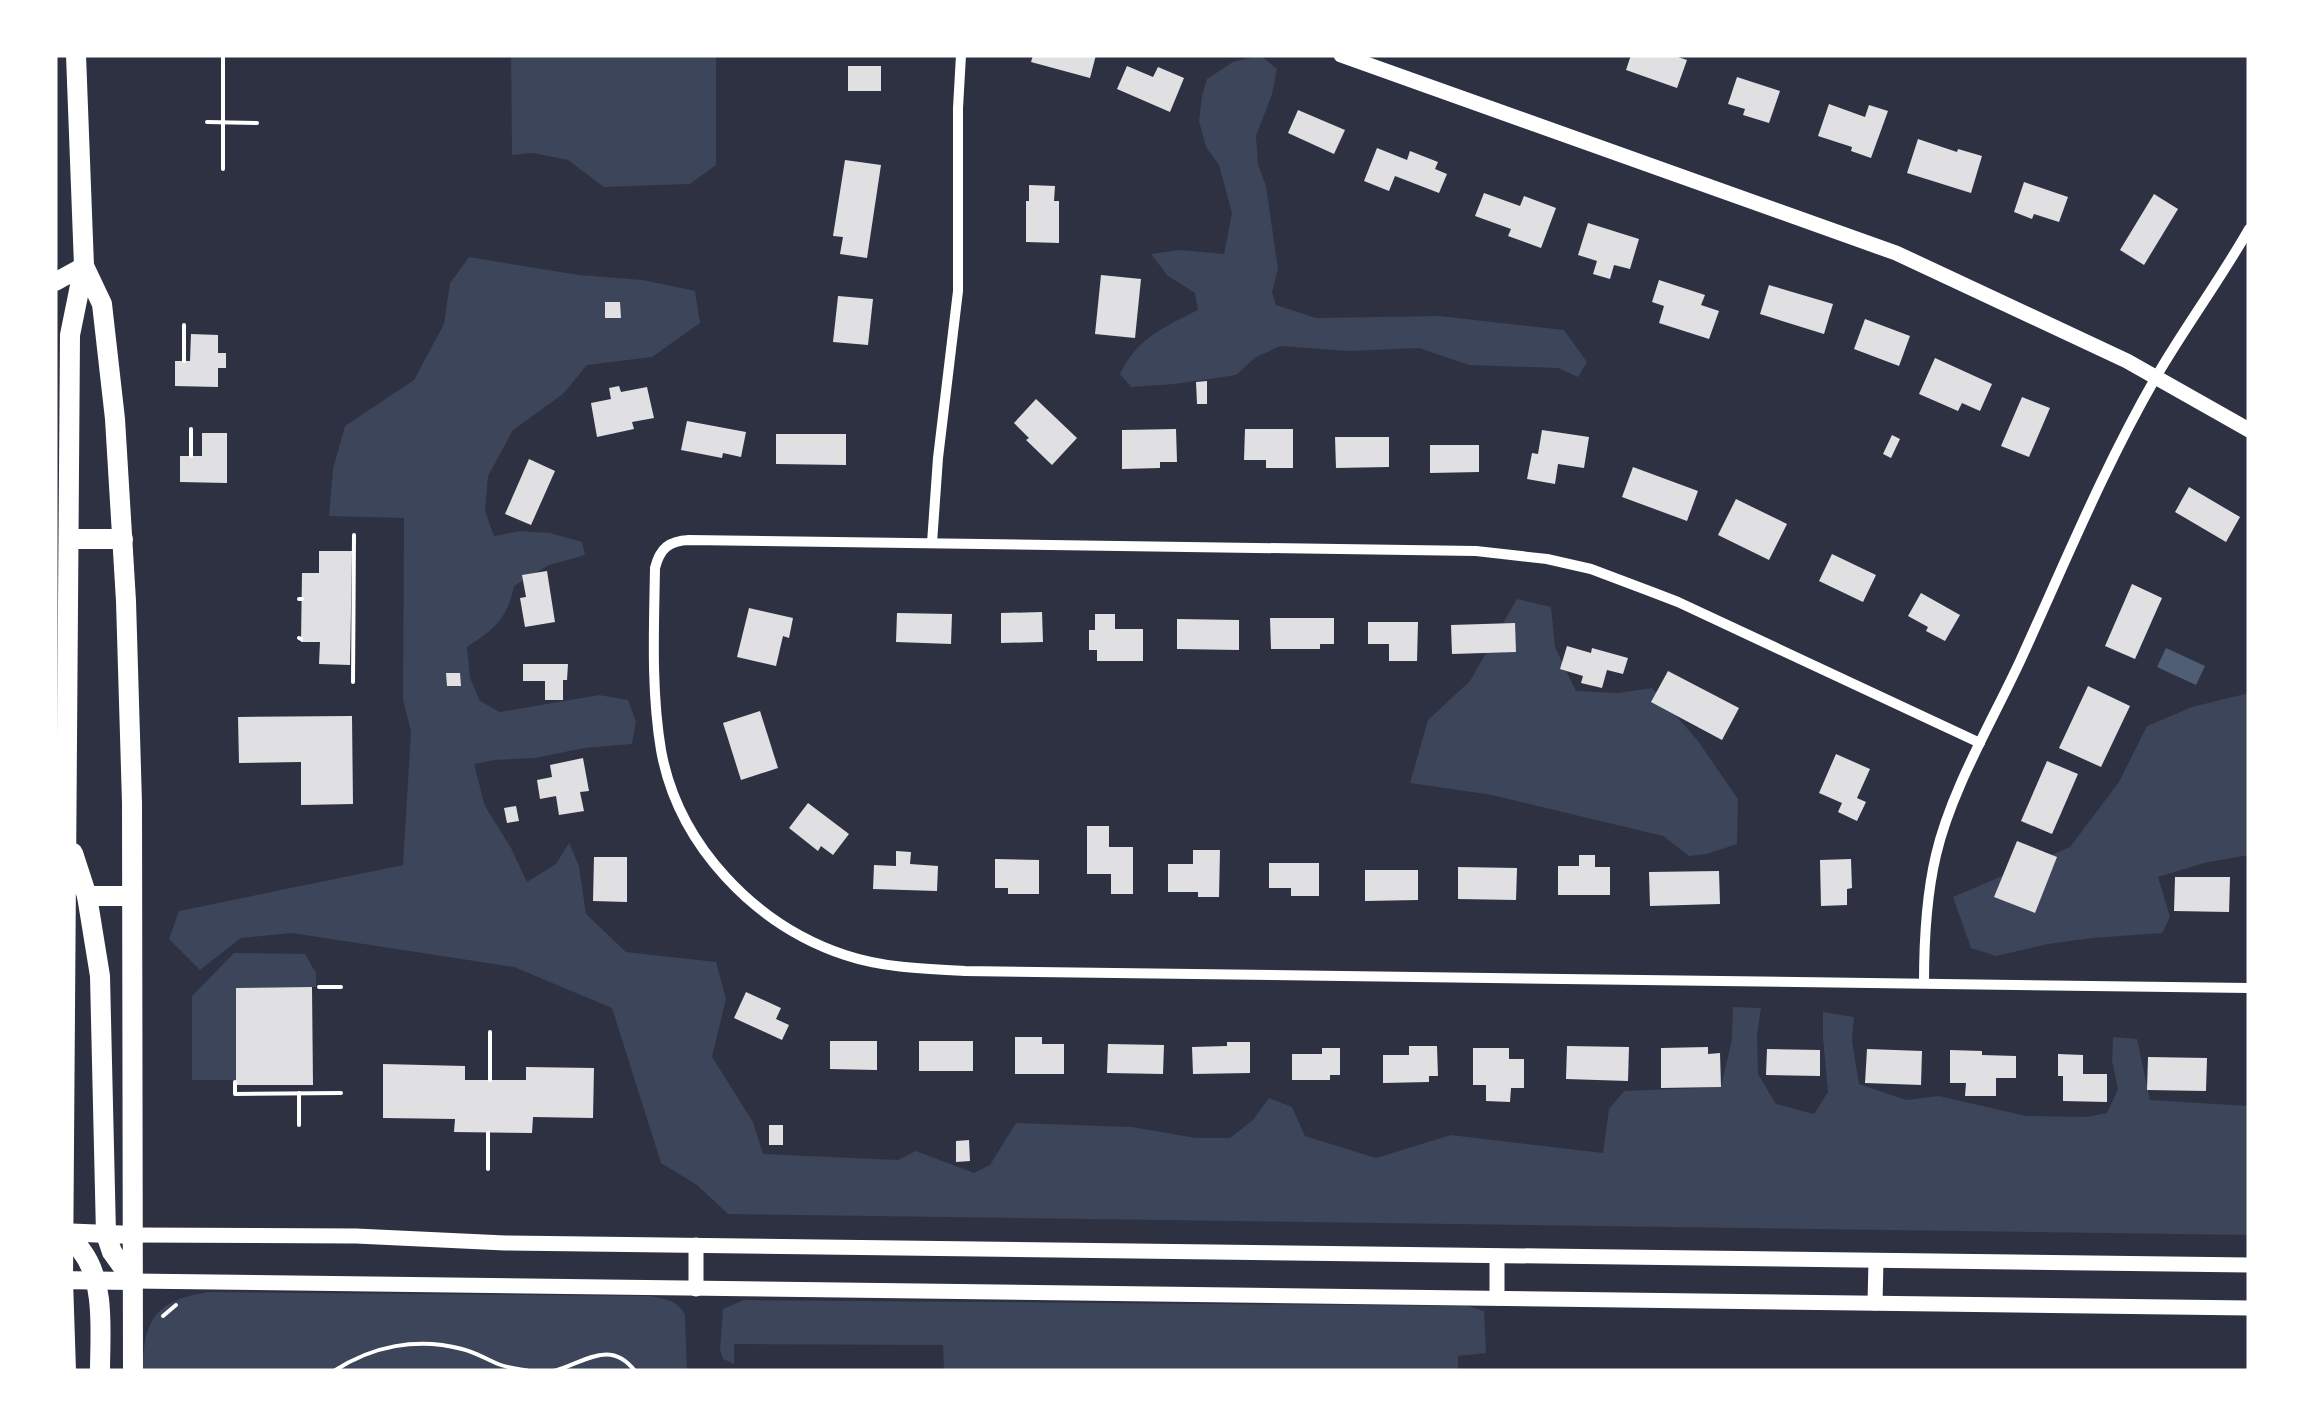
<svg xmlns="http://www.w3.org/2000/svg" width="2304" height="1426" font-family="'Roboto Serif',serif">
  <rect width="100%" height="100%" fill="#2d3142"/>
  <!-- green -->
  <g fill="#3c4559">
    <polygon points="511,55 716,55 716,165 690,184 604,187 568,160 533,153 512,155"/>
    <path d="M1260 55 1277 69 1272 94 1256 136 1258 164 1266 186 1278 269 1272 292 1276 305 1316 318 1439 316 1564 330 1587 362 1578 377 1558 368 1469 365 1419 348 1348 351 1280 346 1256 357 1236 375 1175 384 1131 387 1120 374C1137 338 1164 327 1198 310L1195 293 1168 276 1151 254 1179 250 1224 254 1232 213 1219 165 1206 147 1199 121 1202 96 1207 79 1233 62Z"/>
    <path d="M469 257 579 275 643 280 695 291 700 323 652 357 587 365 563 394 513 430 488 476 485 511 494 536 520 531 550 533 582 542 585 555 549 565 514 586C508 618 494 630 467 647L470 678 480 701 500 712 599 695 628 700 636 722 632 744 584 748 536 758 495 760 474 764 485 806 511 848 527 882 556 864 569 843 579 866 586 914 626 952 716 962 726 999 712 1057 753 1122 763 1154 898 1160 916 1151 974 1173 990 1165 1016 1123 1132 1127 1196 1138H1230L1253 1120 1269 1098 1292 1107 1305 1136 1376 1158 1451 1135 1603 1153 1609 1109 1624 1091 1721 1087 1732 1039 1733 1007 1761 1008 1757 1035 1758 1074 1776 1104 1814 1114 1828 1092 1823 1038V1012L1854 1017 1852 1041 1859 1084 1906 1100 1939 1096 2026 1116 2086 1117 2107 1113 2118 1089 2112 1061 2113 1037 2137 1039 2150 1100 2249 1106V1235L728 1214 697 1185 661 1163 612 1008 514 967 292 933 241 938 200 970 169 939 179 911 403 865 411 731 403 700 404 518 329 516 333 469 345 426 414 380 444 324 450 283Z"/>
    <polygon points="1517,599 1551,607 1555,647 1576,691 1618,693 1652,688 1698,741 1738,799 1737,844 1707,854 1689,856 1663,836 1492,795 1410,783 1428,720 1470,681"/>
    <polygon points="2249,693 2249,855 2204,863 2158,877 2170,917 2162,933 2092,938 2048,944 1996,956 1971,948 1953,897 2070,847 2119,782 2147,726 2192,707"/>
    <polygon points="234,953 305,954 316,973 316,987 236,988 236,1080 192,1080 192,996"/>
    <path d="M209 1292 650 1296C665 1299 678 1300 685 1315L687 1371H143C143 1319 156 1300 209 1292Z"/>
    <polygon points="744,1300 1468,1306 1484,1311 1486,1353 1458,1356 1458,1371 944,1371 943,1345 734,1344 734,1364 723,1359 720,1350 723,1309"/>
  </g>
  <!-- water -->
  <polygon fill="#4f5d75" points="2166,648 2205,666 2196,685 2157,667"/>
  <!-- building -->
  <g fill="#e0e0e3">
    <polygon points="1033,55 1096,55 1090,78 1031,62"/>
    <polygon points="1631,55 1672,55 1687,60 1677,88 1626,70"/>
    <rect x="848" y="66" width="33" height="25"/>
    <polygon points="1127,66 1153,77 1158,67 1184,78 1170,112 1117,89"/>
    <polygon points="1737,77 1780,91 1769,123 1743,115 1745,109 1728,104"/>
    <polygon points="1829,104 1865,117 1869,105 1888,111 1871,158 1851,151 1852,147 1818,136"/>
    <polygon points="1298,110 1345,130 1334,154 1288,133"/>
    <polygon points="1918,139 1957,152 1958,149 1982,156 1971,193 1907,173"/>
    <polygon points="1377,148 1407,160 1410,151 1438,162 1435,169 1447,174 1439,193 1395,176 1389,191 1364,181"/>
    <polygon points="845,160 881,165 867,258 840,254 843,237 833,236"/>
    <polygon points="2024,182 2068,197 2059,222 2034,214 2032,219 2014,212"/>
    <polygon points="1029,185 1055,186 1054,201 1059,201 1059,243 1026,242 1026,201 1029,201"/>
    <polygon points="1484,193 1520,206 1524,196 1556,208 1541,248 1508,236 1511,229 1475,216"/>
    <polygon points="2154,194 2178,209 2144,265 2120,250"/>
    <polygon points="1588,223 1639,239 1630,269 1614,265 1610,279 1593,274 1597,261 1578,255"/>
    <polygon points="1101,275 1141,279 1135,338 1095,334"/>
    <polygon points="1659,280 1705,295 1701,305 1719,311 1709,339 1659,323 1664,306 1652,302"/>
    <polygon points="1769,285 1833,304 1824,334 1760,314"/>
    <polygon points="838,296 873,299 868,345 833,342"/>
    <polygon points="605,302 620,302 621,318 605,318"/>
    <polygon points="1865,319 1910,336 1899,366 1854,349"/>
    <polygon points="191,334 218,335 218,353 226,353 226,368 218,368 218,387 175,386 175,361 190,361"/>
    <polygon points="1935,358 1992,384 1980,411 1962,403 1958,411 1919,394"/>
    <polygon points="1207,381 1207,404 1197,404 1196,382"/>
    <polygon points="619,386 621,392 647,387 654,418 632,422 634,429 597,437 591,403 611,399 609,388"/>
    <polygon points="2022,397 2050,408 2029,457 2001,446"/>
    <polygon points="1036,399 1077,438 1052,465 1026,440 1029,438 1014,423"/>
    <polygon points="687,421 746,432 741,457 723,453 722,458 681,450"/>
    <polygon points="1176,429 1177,462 1160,462 1160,468 1122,469 1122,430"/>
    <polygon points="1245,429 1293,429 1293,468 1266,468 1266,460 1244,460"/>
    <polygon points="1542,430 1589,437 1584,468 1558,464 1555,484 1527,479 1532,453 1538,454"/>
    <polygon points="202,433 227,433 227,483 180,482 180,456 202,456"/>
    <polygon points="776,434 846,434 846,465 776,464"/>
    <polygon points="1892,435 1900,439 1891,458 1883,454"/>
    <polygon points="1335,437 1389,437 1389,467 1336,468"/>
    <polygon points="1430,445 1479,445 1479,472 1430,473"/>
    <polygon points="529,459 555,471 531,525 505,514"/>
    <polygon points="1633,467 1698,491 1687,521 1622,497"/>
    <polygon points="2189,487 2240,517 2226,542 2175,512"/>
    <polygon points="1736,499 1787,524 1769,560 1718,535"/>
    <polygon points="319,551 352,551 350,665 319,664 320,642 301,642 302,573 319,573"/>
    <polygon points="1832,554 1876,575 1863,602 1819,581"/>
    <polygon points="547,571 555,622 525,627 520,598 526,597 522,575"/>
    <polygon points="2132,584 2162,598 2135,659 2105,646"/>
    <polygon points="1921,593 1960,615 1945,641 1926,631 1928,627 1908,616"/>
    <polygon points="749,608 793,618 789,638 783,636 776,666 737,657"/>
    <polygon points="1042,612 1043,642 1001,643 1001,613"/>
    <polygon points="897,613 952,614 951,644 896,642"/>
    <polygon points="1095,614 1115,614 1115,629 1143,629 1143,661 1097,661 1097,650 1089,650 1089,630 1095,630"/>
    <polygon points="1270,618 1334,618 1334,644 1320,644 1320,649 1271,649"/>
    <polygon points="1177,619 1239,620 1239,650 1177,649"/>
    <polygon points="1368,622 1418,622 1417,661 1389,661 1389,644 1368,644"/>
    <polygon points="1515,623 1516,652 1452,654 1451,625"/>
    <polygon points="1567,646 1591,653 1592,648 1628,658 1623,674 1607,670 1602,688 1581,683 1583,676 1560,669"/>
    <polygon points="523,664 568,664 567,680 563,680 563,700 545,700 545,681 523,681"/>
    <polygon points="1668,671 1739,708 1722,740 1651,702"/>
    <polygon points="446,673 460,673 461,686 447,686"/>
    <polygon points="2088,686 2130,706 2101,767 2059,748"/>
    <polygon points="760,711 778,768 741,780 723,723"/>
    <polygon points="352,716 353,804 301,805 301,762 239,763 238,717"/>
    <polygon points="1836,754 1870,769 1857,798 1866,802 1857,821 1838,812 1842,803 1819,793"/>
    <polygon points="583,758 589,791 580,792 584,811 559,815 556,796 540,799 537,780 552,777 550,765"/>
    <polygon points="2047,761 2078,774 2052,834 2021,821"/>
    <polygon points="808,803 849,834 833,855 821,846 818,851 789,828"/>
    <polygon points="516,806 519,821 507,823 504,808"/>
    <polygon points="1087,826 1109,826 1109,847 1133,847 1133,894 1111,894 1111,874 1087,874"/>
    <polygon points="2017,841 2057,857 2035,913 1994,897"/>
    <polygon points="1193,850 1220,850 1219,897 1198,897 1198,892 1168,892 1168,864 1193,864"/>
    <polygon points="896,851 911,852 910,864 938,866 937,891 873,889 874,865 896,866"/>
    <polygon points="1579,855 1595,855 1595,867 1610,867 1610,895 1558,895 1558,866 1579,866"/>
    <polygon points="594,857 627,857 627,902 593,901"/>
    <polygon points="995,859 1039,860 1039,894 1008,894 1008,888 995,888"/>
    <polygon points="1851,859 1852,888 1847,889 1847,905 1821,906 1820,860"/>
    <polygon points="1269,863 1319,863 1319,896 1291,896 1291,888 1269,888"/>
    <polygon points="1458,867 1517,868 1516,900 1458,899"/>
    <polygon points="1365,870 1418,870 1418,900 1365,901"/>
    <polygon points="1719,871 1720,904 1650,906 1649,872"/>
    <polygon points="2175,877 2230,877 2229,912 2174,911"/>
    <polygon points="312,987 313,1085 236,1085 236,988"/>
    <polygon points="746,992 781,1008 776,1019 789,1025 782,1040 734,1018"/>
    <polygon points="1015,1037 1042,1037 1042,1044 1064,1044 1064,1074 1015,1074"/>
    <polygon points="830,1041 877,1041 877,1070 830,1069"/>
    <rect x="919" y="1041" width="54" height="30"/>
    <polygon points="1227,1042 1250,1042 1250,1073 1193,1074 1192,1047 1227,1046"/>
    <polygon points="1108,1044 1164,1045 1163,1074 1107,1073"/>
    <polygon points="1409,1046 1437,1046 1438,1076 1429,1076 1429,1082 1383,1083 1383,1055 1409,1055"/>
    <polygon points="1567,1046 1629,1047 1628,1081 1566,1079"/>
    <polygon points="1708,1047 1708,1054 1720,1053 1721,1087 1661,1088 1661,1048"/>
    <polygon points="1322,1048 1340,1048 1340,1075 1330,1075 1330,1080 1292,1080 1292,1054 1322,1054"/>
    <polygon points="1473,1048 1509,1048 1509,1059 1524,1059 1524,1088 1511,1088 1510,1102 1486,1101 1486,1085 1473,1085"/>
    <polygon points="1767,1049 1820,1050 1820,1076 1766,1075"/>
    <polygon points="1867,1049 1922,1051 1921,1085 1865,1083"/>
    <polygon points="1950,1050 1982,1051 1982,1055 2016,1056 2016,1078 1996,1078 1996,1096 1965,1096 1966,1083 1950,1083"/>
    <polygon points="2058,1054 2083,1055 2083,1074 2107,1074 2107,1102 2063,1101 2063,1076 2058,1076"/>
    <polygon points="2148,1057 2207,1058 2206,1091 2147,1090"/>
    <polygon points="383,1064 465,1066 465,1080 526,1080 526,1067 594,1068 593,1118 533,1117 532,1133 454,1132 455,1119 383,1118"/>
    <rect x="769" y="1125" width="14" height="20"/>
    <polygon points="969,1140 970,1161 956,1162 956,1141"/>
  </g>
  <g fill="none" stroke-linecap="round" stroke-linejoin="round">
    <!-- path -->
    <g stroke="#fff" stroke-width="4">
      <polyline points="223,55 223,169"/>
      <polyline points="249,55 257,55"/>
      <polyline points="207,122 257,123"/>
      <polyline points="184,325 184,361"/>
      <polyline points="191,429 191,456"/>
      <polyline points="299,599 302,599"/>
      <polyline points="299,638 301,639"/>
      <polyline points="353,682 354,535"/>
      <polyline points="319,987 341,987"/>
      <polyline points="490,1080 490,1032"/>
      <polyline points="235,1082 235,1094 341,1093"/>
      <polyline points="299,1093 299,1125"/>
      <polyline points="488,1169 488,1133"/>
      <polyline points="163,1316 176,1305"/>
      <path d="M334 1371C372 1346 417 1337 462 1349 475 1352 486 1359 498 1364 508 1368 519 1369 529 1371"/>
      <path d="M554 1371C584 1363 610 1338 635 1371"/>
    </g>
    <!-- minor -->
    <g stroke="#fff" stroke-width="10">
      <polyline points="932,543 938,458 958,291 958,108 961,55"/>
      <path d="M1980 743 1678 602 1652 592 1591 569 1547 559 1476 551 689 540C669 541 660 548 655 568 654 628 651 690 661 750 678 845 755 925 845 955 884 968 925 969 965 971L2249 988"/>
      <path d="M1924 983C1924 940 1926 897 1936 855 1951 790 1993 720 2021 659 2064 565 2104 467 2156 377 2185 327 2220 280 2249 229"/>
    </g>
    <!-- tertiary -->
    <g stroke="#fff" stroke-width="15">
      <polyline points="1341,55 1896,253 2127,361 2249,430"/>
      <polyline points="133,1235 356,1236 505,1243 2249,1265"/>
      <polyline points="1497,1256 1497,1298"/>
      <polyline points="133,1281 2249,1308"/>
      <polyline points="696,1289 696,1245"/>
      <polyline points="1875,1303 1876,1261"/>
    </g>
    <!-- secondary -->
    <g stroke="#fff" stroke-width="18">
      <polyline points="55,282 84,266"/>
      <polyline points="59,1232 133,1235"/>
      <polyline points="55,1280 133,1281"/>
    </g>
    <!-- primary -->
    <g stroke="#fff" stroke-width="20">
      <polyline points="84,266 102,304 115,419 126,601 132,803 133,1371"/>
      <polyline points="69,539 123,539"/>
      <polyline points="73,853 87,896 100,976 106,1234 112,1252 133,1281"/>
      <polyline points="87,896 132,896"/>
      <path d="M64 1232C69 1238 77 1243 81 1250 106 1282 100 1333 100 1371"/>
      <polyline points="66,1371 63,1280 70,335 84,266 76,55"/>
    </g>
  </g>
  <!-- border -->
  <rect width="2304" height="1426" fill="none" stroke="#ffffff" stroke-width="115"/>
</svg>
